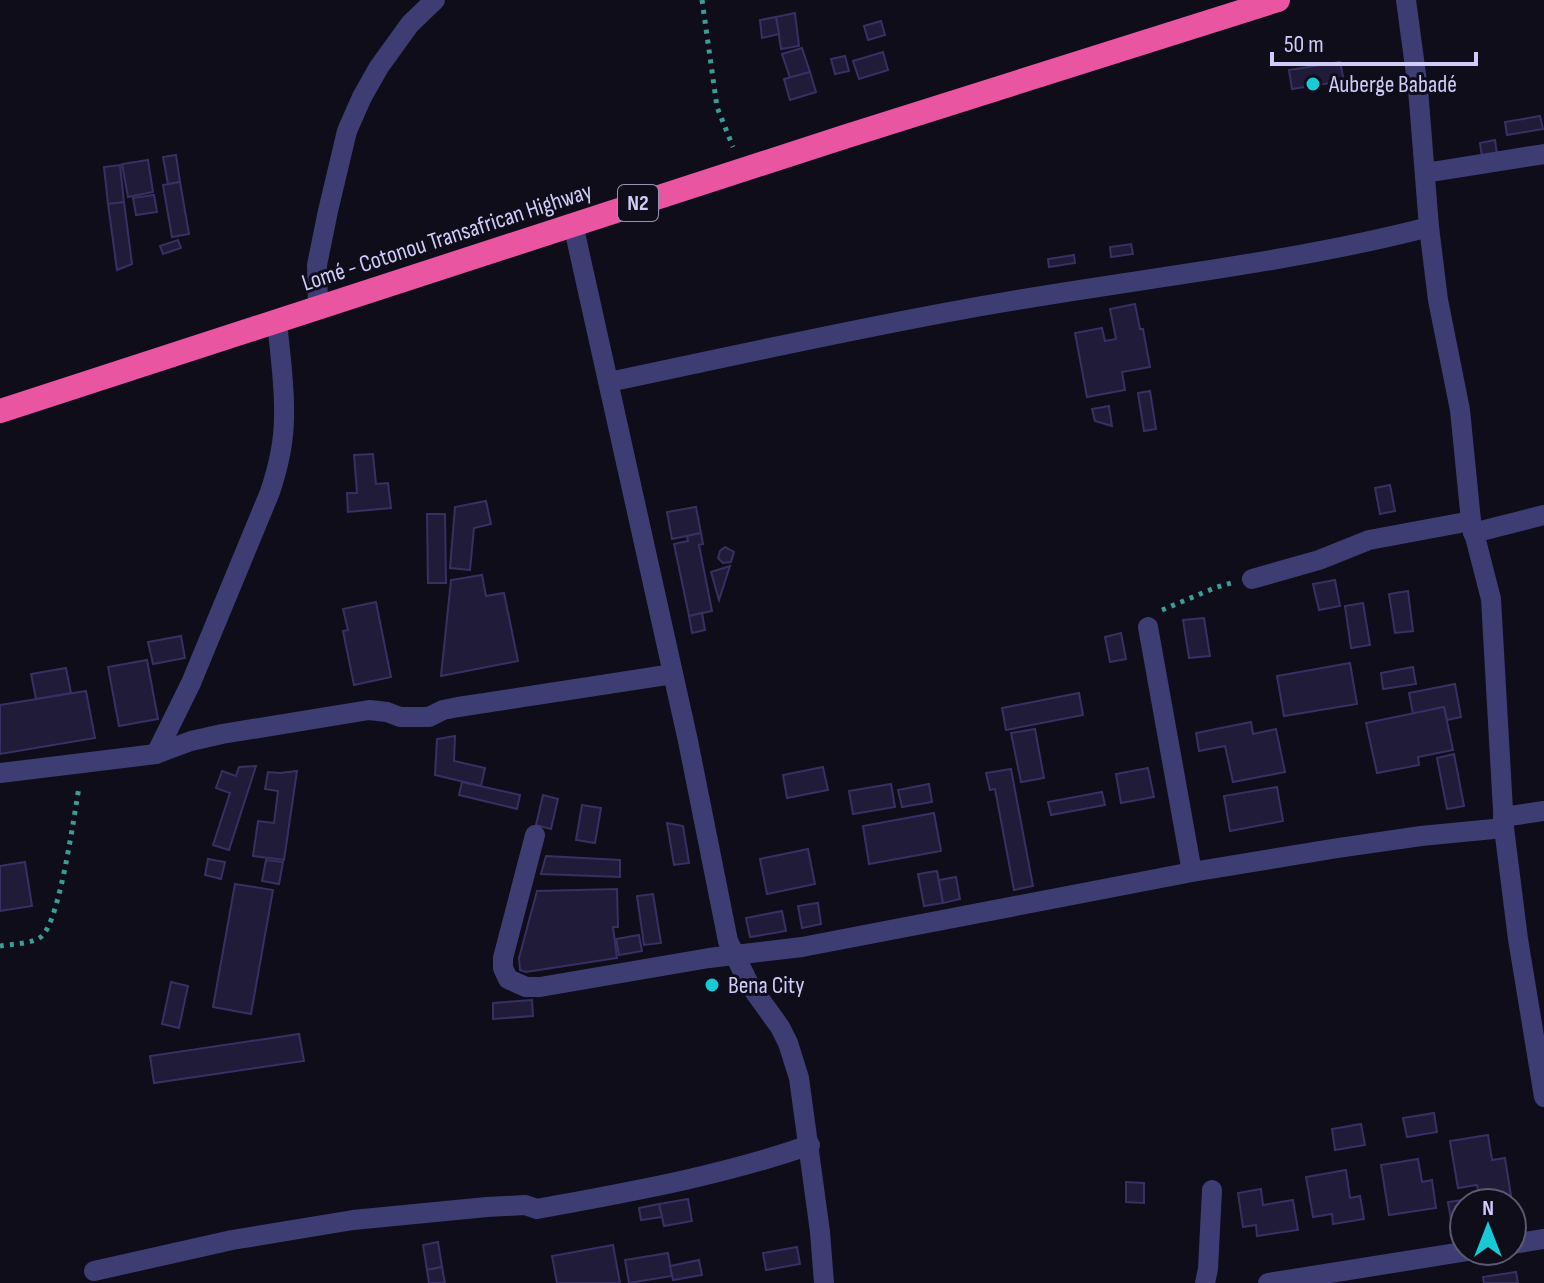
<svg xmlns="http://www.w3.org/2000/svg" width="1544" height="1283" font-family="'Sofia Sans Condensed',sans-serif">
  <rect width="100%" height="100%" fill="#0f0d1a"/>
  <!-- building -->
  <g fill="#201b38" stroke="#383062" stroke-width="2">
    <polygon points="795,13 799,46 781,49 776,17"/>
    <polygon points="776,17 779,34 762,38 760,20"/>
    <polygon points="881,21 885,35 868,40 864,26"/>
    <polygon points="802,48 810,72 790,78 782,54"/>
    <polygon points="883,52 888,70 859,79 853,61"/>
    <polygon points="845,56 849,71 835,74 831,59"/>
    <polygon points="1340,62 1344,81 1292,89 1289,70"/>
    <polygon points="810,72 816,92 790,100 784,79"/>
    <polygon points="1540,116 1543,129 1507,135 1505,122"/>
    <polygon points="1495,140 1497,154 1482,157 1480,143"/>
    <polygon points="176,155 180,182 168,184 163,157"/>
    <polygon points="148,160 153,192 128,197 122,164"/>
    <polygon points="120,165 124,202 108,204 104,167"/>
    <polygon points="180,182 189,234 172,237 163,185"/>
    <polygon points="154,195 157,212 136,215 133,198"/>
    <polygon points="124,202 132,264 117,270 108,204"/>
    <polygon points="178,240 181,248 163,254 160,246"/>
    <polygon points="1131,244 1133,254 1111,257 1110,247"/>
    <polygon points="1074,255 1075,263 1049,267 1048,259"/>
    <polygon points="1135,304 1140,329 1143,329 1150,367 1122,372 1125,390 1087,397 1075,333 1102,328 1105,341 1116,339 1110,309"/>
    <polygon points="1150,391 1156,429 1144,431 1138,393"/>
    <polygon points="1109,406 1112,426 1095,421 1092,409"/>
    <polygon points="373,454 376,484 388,483 391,508 348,512 347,493 357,493 354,455"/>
    <polygon points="1390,485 1395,511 1380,514 1375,488"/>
    <polygon points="486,501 491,524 474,528 470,570 450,568 455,507"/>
    <polygon points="696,507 701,533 672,539 667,512"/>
    <polygon points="427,514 445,514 446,583 428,583"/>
    <polygon points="701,533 703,544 699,545 712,611 689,616 674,544 688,541 687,536"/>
    <polygon points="725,547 734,552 731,562 723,563 718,558 720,551"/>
    <polygon points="730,566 719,600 711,572"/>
    <polygon points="482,575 486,596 504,593 518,661 441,676 451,580"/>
    <polygon points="1335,580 1340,606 1319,610 1313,584"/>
    <polygon points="1408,591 1413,631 1395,633 1389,594"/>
    <polygon points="376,602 391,677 354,685 343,631 348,630 343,609"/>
    <polygon points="1363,603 1370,645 1351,648 1345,606"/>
    <polygon points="702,613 705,630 692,633 689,616"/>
    <polygon points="1204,618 1210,656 1189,658 1183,620"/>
    <polygon points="1121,633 1126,659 1110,662 1105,637"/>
    <polygon points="181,636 185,658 153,664 148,642"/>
    <polygon points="147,660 158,719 119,726 108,667"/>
    <polygon points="1350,663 1357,704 1284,716 1277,676"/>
    <polygon points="1413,667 1416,684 1383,689 1381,673"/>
    <polygon points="66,668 71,693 36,699 31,674"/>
    <polygon points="1455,684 1461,717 1447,720 1444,707 1413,714 1409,693"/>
    <polygon points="86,691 95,738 0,754 0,705"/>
    <polygon points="1079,693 1083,715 1006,730 1002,708"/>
    <polygon points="1444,707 1453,750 1418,757 1419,765 1377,773 1366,723"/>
    <polygon points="1251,722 1253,734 1276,729 1285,772 1233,782 1225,746 1199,751 1196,733"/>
    <polygon points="1035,729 1044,778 1021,782 1011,733"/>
    <polygon points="455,736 454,761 485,768 481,786 435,775 437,739"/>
    <polygon points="1454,754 1464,806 1447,809 1437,758"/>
    <polygon points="256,766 229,850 213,845 230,793 216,788 222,771 236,776 239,767"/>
    <polygon points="823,767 828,790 787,798 783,775"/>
    <polygon points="1148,768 1154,797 1121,803 1116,774"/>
    <polygon points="1011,769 1033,886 1014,890 995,789 990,790 986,773"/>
    <polygon points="297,771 284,860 253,856 258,821 274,823 278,791 265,789 268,772 280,773"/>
    <polygon points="462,782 520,795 517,809 459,795"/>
    <polygon points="891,784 895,807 853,814 849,791"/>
    <polygon points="929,784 932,802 902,807 898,790"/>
    <polygon points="1277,787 1283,821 1230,831 1224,796"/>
    <polygon points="1102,792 1105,805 1051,815 1048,802"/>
    <polygon points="543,795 558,799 551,829 536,825"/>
    <polygon points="582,805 601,808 595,843 576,840"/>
    <polygon points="934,813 941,851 869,864 863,826"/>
    <polygon points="667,823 683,826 689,863 674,865"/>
    <polygon points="808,849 815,884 767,894 760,859"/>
    <polygon points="546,856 620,860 620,877 541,874"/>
    <polygon points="208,859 225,862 221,879 205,875"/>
    <polygon points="266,860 283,862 279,884 262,881"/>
    <polygon points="25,862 32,906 0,911 0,866"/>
    <polygon points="937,871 943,903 924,906 918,874"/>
    <polygon points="956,877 960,899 943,903 939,880"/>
    <polygon points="235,884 273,890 251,1014 213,1007"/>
    <polygon points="617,889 618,927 613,927 617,958 526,972 520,970 519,958 537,891"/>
    <polygon points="653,894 661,943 644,945 637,896"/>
    <polygon points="818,903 821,924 802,928 798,906"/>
    <polygon points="782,911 786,931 750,937 746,918"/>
    <polygon points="639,935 642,951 619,955 616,939"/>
    <polygon points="171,982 188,986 179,1028 162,1024"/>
    <polygon points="532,1000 533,1016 493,1019 493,1003"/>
    <polygon points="299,1034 304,1061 154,1083 150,1056"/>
    <polygon points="1434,1113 1437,1132 1407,1137 1403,1118"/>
    <polygon points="1361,1124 1365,1145 1335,1150 1332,1129"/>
    <polygon points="1488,1135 1492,1160 1505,1158 1511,1196 1480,1201 1477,1185 1458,1188 1450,1141"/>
    <polygon points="1418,1159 1422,1182 1432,1180 1436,1208 1389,1215 1381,1165"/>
    <polygon points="1346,1170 1350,1198 1360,1196 1364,1219 1333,1224 1332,1214 1313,1217 1306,1177"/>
    <polygon points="1126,1182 1144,1183 1144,1203 1126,1202"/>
    <polygon points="1261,1189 1263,1205 1293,1200 1298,1230 1257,1236 1256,1225 1243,1227 1238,1193"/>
    <polygon points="688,1199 692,1221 664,1226 659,1204"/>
    <polygon points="1463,1200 1464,1224 1452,1226 1448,1202"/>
    <polygon points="659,1204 662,1217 641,1220 639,1208"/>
    <polygon points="438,1242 442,1267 427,1270 423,1245"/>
    <polygon points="613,1245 620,1283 557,1283 552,1256"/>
    <polygon points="797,1247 800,1264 766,1270 763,1253"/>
    <polygon points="668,1253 672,1276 629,1283 625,1260"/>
    <polygon points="699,1260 702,1275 673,1280 670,1266"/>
    <polygon points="442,1267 445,1283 429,1283 427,1270"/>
    <polygon points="1516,1272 1518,1283 1484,1283 1483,1277"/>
  </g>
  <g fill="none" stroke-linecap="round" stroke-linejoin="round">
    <!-- path -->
    <g stroke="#3a9e96" stroke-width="5" stroke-dasharray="4 6" stroke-linecap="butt">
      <polyline points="702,0 717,107 733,147"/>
      <polyline points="1162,610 1217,587 1231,583"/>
      <path d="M0 946C12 944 33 944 42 936 60 919 74 816 79 787"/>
    </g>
    <!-- street -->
    <g stroke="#3e3d73" stroke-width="20">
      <polyline points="1406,0 1418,89 1429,227 1438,300 1460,410 1471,521 1491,599 1504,828 1518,939 1544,1097"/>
      <polyline points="1425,173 1544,154"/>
      <polyline points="573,224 688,741 728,941 749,984 780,1027 788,1043 799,1078 820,1232 824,1283"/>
      <polyline points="318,309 317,265 328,211 347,131 362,97 379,67 410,24 435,0"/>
      <path d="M609 382C733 356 857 328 982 306 1131 279 1282 265 1429 227"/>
      <polyline points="1473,533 1544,515"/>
      <polyline points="1252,579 1319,560 1369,540 1471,521"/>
      <polyline points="1148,627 1192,872"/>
      <path d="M156 754 191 683 270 492C278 468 284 442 284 417 285 386 280 353 277 322"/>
      <polyline points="0,773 156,754 191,741 222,734 369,710 387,712 400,717 429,717 443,710 458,707 673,674"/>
      <polyline points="1503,817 1544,811"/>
      <polyline points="535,835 503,958 503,968 508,979 526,987 540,987 709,958 802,947 1192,872 1338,848 1421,836 1504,828"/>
      <polyline points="1512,1244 1544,1239"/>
      <path d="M94 1271 232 1240 353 1220 487 1207 525 1205 537 1209C629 1192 721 1176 810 1145"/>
      <polyline points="1205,1283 1208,1269 1212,1190"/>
      <polyline points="1268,1283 1468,1251"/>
    </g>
    <!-- highway -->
    <polyline stroke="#ea55a1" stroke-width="24" points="0,411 844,137 1278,0"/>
  </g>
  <!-- markers -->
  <g fill="#1ac9d6" stroke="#0f0d1a" stroke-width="3">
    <circle cx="1313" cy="84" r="8"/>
    <circle cx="712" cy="985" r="8"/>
  </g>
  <g text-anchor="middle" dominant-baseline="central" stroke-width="6" stroke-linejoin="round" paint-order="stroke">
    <!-- shield labels -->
    <rect fill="#0f0d1a" stroke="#9693b6" stroke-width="2" x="618" y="185" width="40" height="36" rx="6"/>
    <g font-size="22" font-weight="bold" fill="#d0ccf9">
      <text x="638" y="203">N2</text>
    </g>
    <!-- poi labels -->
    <g font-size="24" fill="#d0ccf9" stroke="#0f0d1a" text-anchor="start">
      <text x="1329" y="84">Auberge Babadé</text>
      <text x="728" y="985">Bena City</text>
    </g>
    <!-- street labels -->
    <g font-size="24" fill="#d0ccf9" stroke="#0f0d1a">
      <text transform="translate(447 237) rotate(-18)">Lomé - Cotonou Transafrican Highway</text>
    </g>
  </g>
  <!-- north arrow -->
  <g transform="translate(1488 1227)"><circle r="38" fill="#0f0d1a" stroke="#5c5973" stroke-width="2"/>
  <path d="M0-6L14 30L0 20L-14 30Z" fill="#1ac9d6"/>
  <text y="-12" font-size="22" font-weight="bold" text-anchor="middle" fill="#d0ccf9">N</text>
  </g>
  <!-- scale -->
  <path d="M1272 52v12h204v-12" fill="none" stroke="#d0ccf9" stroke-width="4"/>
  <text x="1284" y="52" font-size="24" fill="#d0ccf9" stroke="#0f0d1a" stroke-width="6" paint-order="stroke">50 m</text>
</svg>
